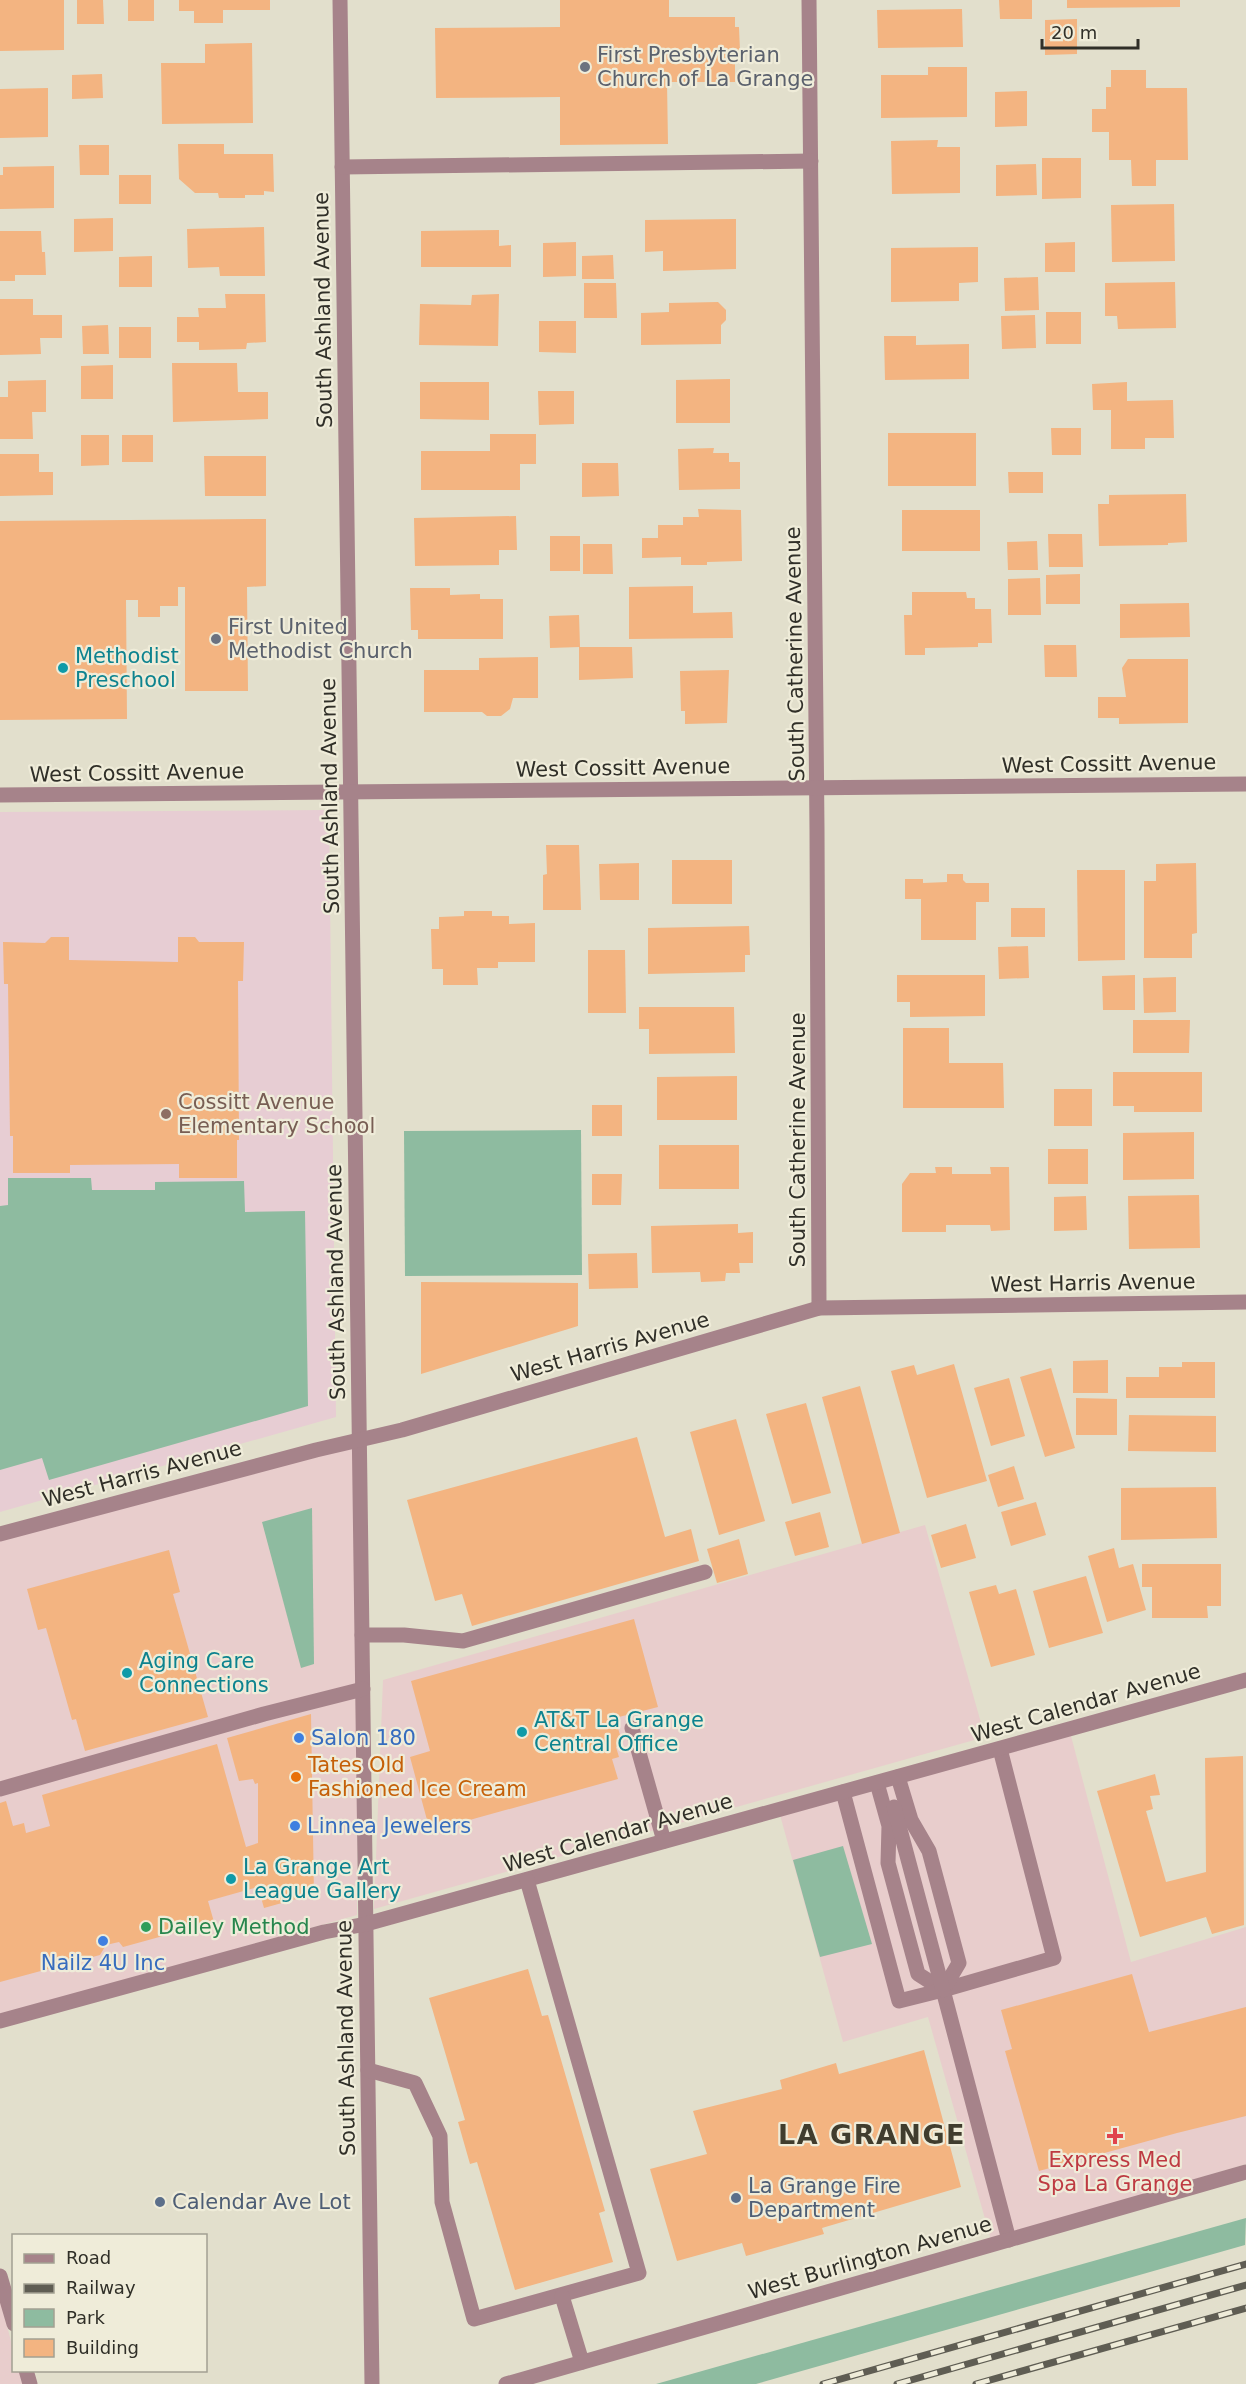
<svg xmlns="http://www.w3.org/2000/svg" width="1246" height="2384" font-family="'DejaVu Sans',sans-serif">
  <rect width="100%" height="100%" fill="#e2dfcc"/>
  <!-- commercial -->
  <g fill="#e8cdcc">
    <polygon points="355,1443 358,1693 357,1915 0,2015 0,1539"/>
    <polygon points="925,1525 985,1737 374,1909 383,1680"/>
    <polygon points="1071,1736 1131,1962 1246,1927 1246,2164 991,2240 928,2017 843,2042 780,1815"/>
    <polygon points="0,2299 13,2349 14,2370 19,2371 23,2384 0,2384"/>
  </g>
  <!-- education -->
  <polygon fill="#e7cdd3" points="329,810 336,1417 0,1512 0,812"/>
  <!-- green -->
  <g fill="#8ebba0">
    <polygon points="581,1130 582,1275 405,1276 404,1131"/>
    <polygon points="8,1178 91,1178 92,1190 155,1190 155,1182 244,1181 245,1212 305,1211 308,1406 49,1480 42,1458 0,1470 0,1206 8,1205"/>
    <polygon points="312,1508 314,1664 301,1668 262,1522"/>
    <polygon points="843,1846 872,1944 820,1957 793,1860"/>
    <polygon points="1246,2218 1245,2245 756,2384 656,2384"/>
  </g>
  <!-- building -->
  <g fill="#f3b481">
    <polygon points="0,0 64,0 64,50 0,51"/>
    <polygon points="77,0 103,0 104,24 77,24"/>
    <rect x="128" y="0" width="26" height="21"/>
    <polygon points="179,0 270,0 270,10 223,10 223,23 194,23 194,11 179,11"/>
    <polygon points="560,0 669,0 669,17 735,17 735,27 739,27 740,51 735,51 735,82 667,82 668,144 560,145 560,97 436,98 435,28 560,27"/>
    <polygon points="999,0 1032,0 1032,19 1000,19"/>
    <polygon points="1067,0 1180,0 1180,7 1067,8"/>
    <polygon points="962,9 963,47 878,48 877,10"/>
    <polygon points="1077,19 1077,54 1045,55 1045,20"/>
    <polygon points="252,43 253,123 162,124 161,63 205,63 205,44"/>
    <polygon points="928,67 967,67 967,117 881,118 881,75 928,75"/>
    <polygon points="1111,70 1146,70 1146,88 1187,88 1188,160 1156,160 1156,186 1132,186 1131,160 1109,160 1109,132 1092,132 1092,109 1106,109 1106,87 1111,87"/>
    <polygon points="102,74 103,98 72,99 72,75"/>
    <polygon points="48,88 48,137 0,138 0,89"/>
    <polygon points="1027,91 1027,126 995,127 995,92"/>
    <polygon points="938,140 937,147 960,147 960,193 892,194 891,141"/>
    <polygon points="178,144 224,144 224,154 273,154 274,192 264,191 264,195 245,195 245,198 219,198 218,193 195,193 179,179"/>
    <polygon points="79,145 109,145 109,175 80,175"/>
    <polygon points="1042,158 1081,158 1081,198 1042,199"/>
    <polygon points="1036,164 1037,195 996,196 996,165"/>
    <polygon points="54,166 54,208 0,209 0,175 3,175 3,167"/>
    <rect x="119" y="175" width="32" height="29"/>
    <polygon points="1174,204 1175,261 1112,262 1111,205"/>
    <polygon points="113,218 113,251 74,252 74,219"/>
    <polygon points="736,219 736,269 663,271 663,251 645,252 645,220"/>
    <polygon points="264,227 265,276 220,276 219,267 188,268 187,229"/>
    <polygon points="499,230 499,246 511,245 511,267 421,267 421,231"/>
    <polygon points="0,231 41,231 42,252 45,252 46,275 15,275 15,281 0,281"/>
    <polygon points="576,242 576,276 543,277 543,243"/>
    <polygon points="1075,242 1075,272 1045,272 1045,243"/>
    <polygon points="978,247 978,282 959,283 959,301 891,302 891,248"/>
    <polygon points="613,255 614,279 582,279 582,256"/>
    <polygon points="152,256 152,287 119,287 119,257"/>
    <polygon points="1038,277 1039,310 1005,311 1004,278"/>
    <polygon points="1175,282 1176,328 1118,329 1117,316 1105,316 1105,283"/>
    <polygon points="584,283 616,283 617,318 584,318"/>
    <polygon points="225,294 265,294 266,342 247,343 246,349 199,350 199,342 177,342 177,317 199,317 198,308 226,308"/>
    <polygon points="499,294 498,346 419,345 420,304 471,305 472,295"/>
    <polygon points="0,299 33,299 33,315 62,315 62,338 40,338 41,354 0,355"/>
    <polygon points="718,302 726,310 726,320 721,325 721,344 641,345 641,313 669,312 669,303"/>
    <rect x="1046" y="312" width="35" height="32"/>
    <polygon points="1035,315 1036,348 1002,349 1001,316"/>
    <polygon points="539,321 576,321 576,353 539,352"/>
    <polygon points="108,325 109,354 83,354 82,326"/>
    <rect x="119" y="327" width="32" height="31"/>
    <polygon points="884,336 916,336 916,345 969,344 969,379 885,380"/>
    <polygon points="172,363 237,363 238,392 268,392 268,419 173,422"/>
    <polygon points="113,365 113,399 81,399 81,366"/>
    <polygon points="730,379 730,423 676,423 676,380"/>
    <polygon points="46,380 46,412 32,412 33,439 0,439 0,397 8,397 8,381"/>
    <polygon points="420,382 489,382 489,420 420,419"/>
    <polygon points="1127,382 1127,401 1173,400 1174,438 1145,438 1145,449 1111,449 1111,410 1093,410 1092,384"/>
    <polygon points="538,391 574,391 574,424 539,425"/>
    <polygon points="1051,428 1081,428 1081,455 1052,455"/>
    <rect x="888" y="433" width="88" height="53"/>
    <polygon points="490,434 536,434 536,464 520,464 520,490 421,490 421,451 490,451"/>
    <polygon points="81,435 109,435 109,465 81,466"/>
    <rect x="122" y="435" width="31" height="27"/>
    <polygon points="714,448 713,453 729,453 729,462 740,462 740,489 679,490 678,449"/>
    <polygon points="0,454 39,454 39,472 53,472 53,495 0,496"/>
    <polygon points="204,456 266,456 266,496 205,496"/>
    <polygon points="582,463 618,463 619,496 582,497"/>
    <polygon points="1008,472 1043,472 1043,493 1009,493"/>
    <polygon points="1186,494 1187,542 1168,543 1168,545 1099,546 1098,504 1109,504 1109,495"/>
    <polygon points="698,509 741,510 742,561 707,562 707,565 681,565 681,557 642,558 642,538 658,538 658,525 683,525 683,517 699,517"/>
    <rect x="902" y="510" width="78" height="41"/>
    <polygon points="516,516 517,550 499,550 499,565 415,566 414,518"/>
    <polygon points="266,519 266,586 247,587 248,691 185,691 185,587 178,587 178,606 160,606 160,617 138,617 138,600 126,600 127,719 0,720 0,521"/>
    <polygon points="1048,534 1082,534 1083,567 1049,567"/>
    <rect x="550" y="536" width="30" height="35"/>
    <polygon points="1037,541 1038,570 1008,570 1007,542"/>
    <polygon points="583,544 612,544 613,574 583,574"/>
    <polygon points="1080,574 1080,604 1046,604 1046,575"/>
    <polygon points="1040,578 1041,615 1008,615 1008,579"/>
    <polygon points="693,586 693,613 732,612 733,638 629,639 629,587"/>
    <polygon points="410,588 450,588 450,595 480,594 480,599 503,599 503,639 418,639 418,630 411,630"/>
    <polygon points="912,592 966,592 967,598 975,598 975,609 991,609 992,643 978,643 978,647 925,648 925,655 905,655 904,615 912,615"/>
    <polygon points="1189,603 1190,637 1120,638 1120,604"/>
    <polygon points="579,615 580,647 550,648 549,616"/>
    <polygon points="1044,645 1076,645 1077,677 1045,677"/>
    <polygon points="579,647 632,647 633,678 579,680"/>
    <polygon points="538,657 538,698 513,698 510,709 501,716 487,716 482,712 424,712 424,670 479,670 479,658"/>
    <polygon points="1128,659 1188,659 1188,723 1119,724 1119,718 1098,718 1098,697 1126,697 1122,668"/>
    <polygon points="729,670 727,723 685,724 685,711 681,711 680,671"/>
    <polygon points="546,845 579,845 581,910 543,910 543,875 547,874"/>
    <rect x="672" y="860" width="60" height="44"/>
    <polygon points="639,863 639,900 600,900 599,864"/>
    <polygon points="1196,863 1197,933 1192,934 1192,958 1144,958 1144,881 1156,881 1156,864"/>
    <polygon points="1077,870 1125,870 1125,960 1078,961"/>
    <polygon points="947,874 963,874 963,880 966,883 989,883 989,902 976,902 976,940 921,940 921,899 905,899 905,879 923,879 923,883 947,882"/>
    <rect x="1011" y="908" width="34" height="29"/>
    <polygon points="464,911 492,911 492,916 509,916 509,924 535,923 535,962 498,962 498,968 477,968 478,985 443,985 443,969 432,969 431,929 439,929 439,917 464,916"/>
    <polygon points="749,926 750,955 745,955 745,972 648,974 648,928"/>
    <polygon points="51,937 69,937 69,960 178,962 178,937 195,937 199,942 244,942 243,981 238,981 239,1140 237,1140 237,1178 179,1178 179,1164 70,1165 70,1173 13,1173 13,1136 10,1136 8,984 4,984 3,942 45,943"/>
    <polygon points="1028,946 1029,978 999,979 998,947"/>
    <polygon points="588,950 625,950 626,1013 588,1013"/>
    <polygon points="897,975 985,975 985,1016 910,1017 910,1002 897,1002"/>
    <polygon points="1135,975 1135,1010 1103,1010 1102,976"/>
    <polygon points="1176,977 1176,1012 1144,1013 1143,978"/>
    <polygon points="639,1007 734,1007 735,1053 649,1054 649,1029 639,1029"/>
    <polygon points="1133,1020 1190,1020 1189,1053 1133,1053"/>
    <polygon points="903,1028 949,1028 949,1063 1003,1063 1004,1108 903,1108"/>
    <polygon points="1113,1072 1202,1072 1202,1112 1134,1112 1134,1106 1113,1106"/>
    <polygon points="737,1076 737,1120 657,1120 657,1077"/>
    <rect x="1054" y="1089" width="38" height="37"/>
    <rect x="592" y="1105" width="30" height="31"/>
    <polygon points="1194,1132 1194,1179 1123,1180 1123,1133"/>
    <rect x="659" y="1145" width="80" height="44"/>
    <rect x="1048" y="1149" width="40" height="35"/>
    <polygon points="935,1167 952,1167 952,1174 991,1174 990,1167 1009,1167 1010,1230 991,1231 990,1225 946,1225 946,1232 902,1232 902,1184 910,1173 936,1173"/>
    <polygon points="592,1174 622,1174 621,1205 592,1205"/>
    <polygon points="1199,1195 1200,1248 1129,1249 1128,1196"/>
    <polygon points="1086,1196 1087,1230 1054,1231 1054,1197"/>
    <polygon points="738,1224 738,1233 753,1232 753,1263 739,1263 740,1273 726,1273 725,1281 701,1282 700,1272 652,1273 651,1226"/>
    <polygon points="637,1253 638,1288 589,1289 588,1254"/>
    <polygon points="421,1282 578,1283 578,1326 421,1374"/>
    <polygon points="1108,1360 1108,1393 1073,1393 1073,1361"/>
    <polygon points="1182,1362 1215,1362 1215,1398 1126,1398 1126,1377 1159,1377 1159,1367 1182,1367"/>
    <polygon points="954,1364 987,1481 927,1498 891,1371 914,1365 917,1375"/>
    <polygon points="1051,1368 1075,1448 1045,1457 1020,1377"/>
    <polygon points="1009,1378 1025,1436 991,1446 974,1388"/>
    <polygon points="860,1386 900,1533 862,1544 822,1397"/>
    <polygon points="1076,1398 1117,1399 1117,1435 1076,1435"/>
    <polygon points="806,1403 831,1493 792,1504 766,1414"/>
    <polygon points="1129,1415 1216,1416 1216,1452 1128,1451"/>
    <polygon points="736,1419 765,1521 719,1535 690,1432"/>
    <polygon points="637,1437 665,1537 691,1529 699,1561 472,1626 462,1594 435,1601 407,1500"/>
    <polygon points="1014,1466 1024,1499 998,1507 988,1475"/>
    <polygon points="1216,1487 1217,1538 1121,1540 1121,1488"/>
    <polygon points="1036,1502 1046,1535 1011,1546 1001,1512"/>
    <polygon points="820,1512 829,1547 795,1556 785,1522"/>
    <polygon points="966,1524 976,1558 941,1568 931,1535"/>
    <polygon points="739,1539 748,1574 717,1583 707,1549"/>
    <polygon points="1114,1548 1119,1568 1133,1564 1146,1610 1107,1622 1088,1556"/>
    <polygon points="169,1550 180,1592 173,1594 208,1717 85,1751 76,1719 72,1720 46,1628 38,1630 27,1589"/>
    <polygon points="1142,1564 1221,1564 1221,1606 1207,1606 1208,1618 1152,1618 1152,1587 1142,1587"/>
    <polygon points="1086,1576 1103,1633 1049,1648 1033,1591"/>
    <polygon points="996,1585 999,1594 1016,1589 1035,1655 991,1667 969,1592"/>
    <polygon points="634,1619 658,1707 615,1718 623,1745 616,1747 619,1757 612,1759 618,1779 430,1831 410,1757 430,1751 411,1681"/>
    <polygon points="311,1714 314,1894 264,1908 258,1887 208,1901 214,1922 123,1947 119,1942 106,1945 100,1955 0,1982 0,1803 6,1801 13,1826 24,1823 26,1833 50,1826 42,1795 217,1744 246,1847 258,1843 258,1783 255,1784 253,1779 239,1781 227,1738"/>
    <polygon points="1243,1756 1244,1925 1212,1934 1206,1917 1140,1937 1097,1791 1155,1774 1160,1795 1150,1796 1153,1809 1146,1811 1166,1882 1206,1872 1205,1758"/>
    <polygon points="528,1969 542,2016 548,2015 605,2211 599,2213 613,2262 515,2290 477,2162 470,2164 458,2122 465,2120 429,1998"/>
    <polygon points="1132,1974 1149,2032 1246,2007 1246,2116 1177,2133 1039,2171 1005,2051 1012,2049 1001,2010"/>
    <polygon points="924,2050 961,2187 822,2228 824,2234 746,2256 742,2243 677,2261 650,2169 707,2154 693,2111 782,2089 780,2080 836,2063 839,2074"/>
  </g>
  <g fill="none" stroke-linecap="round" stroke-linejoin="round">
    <!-- minor -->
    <g stroke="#a6838a" stroke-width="15">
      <polyline points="340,0 372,2384"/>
      <polyline points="809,0 817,829 819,1308"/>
      <polyline points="342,167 811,161"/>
      <polyline points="0,795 1246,784"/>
      <polyline points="0,1534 316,1450 402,1430 819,1308 1246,1302"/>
      <polyline points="362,1635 404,1635 463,1641 705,1572"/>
      <polyline points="632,1728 664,1841"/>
      <polyline points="1000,1749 1054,1958 943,1990 1009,2240"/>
      <polyline points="877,1783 889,1826 888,1863 918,1974 943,1990"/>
      <polyline points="0,1789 264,1714 363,1689"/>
      <polyline points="843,1792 899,2001 943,1990 959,1963 929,1851 911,1820 898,1777"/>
      <polyline points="894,1807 943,1990"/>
      <polyline points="0,2021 324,1932 366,1924 1246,1680"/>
      <polyline points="368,2070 415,2083 440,2136 442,2202 474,2319 639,2273 527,1880"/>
      <polyline points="0,2276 14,2324"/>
      <polyline points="562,2296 582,2362"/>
      <polyline points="26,2370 30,2384"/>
      <polyline points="506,2384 1246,2172"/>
    </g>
    <defs>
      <g id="rail">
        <polyline points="823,2384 1246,2264"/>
        <polyline points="897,2384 1246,2285"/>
        <polyline points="976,2384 1246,2308"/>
      </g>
    </defs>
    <!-- rail casing -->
    <use href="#rail" stroke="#5f5d53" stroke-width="7"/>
    <!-- rail -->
    <use href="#rail" stroke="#efecd9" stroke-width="4.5" stroke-dasharray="14" stroke-linecap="butt"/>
  </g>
  <!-- markers -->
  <g fill="#6b7280" stroke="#efecd9" stroke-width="2">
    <circle cx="585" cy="67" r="6"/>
    <circle cx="216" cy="639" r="6"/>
  </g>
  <g fill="#0f9aa8" stroke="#efecd9" stroke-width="2">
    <circle cx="63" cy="668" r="6"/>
    <circle cx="127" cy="1673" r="6"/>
    <circle cx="522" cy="1732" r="6"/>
    <circle cx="231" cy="1879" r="6"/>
  </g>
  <circle fill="#8d6e63" stroke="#efecd9" stroke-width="2" cx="166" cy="1114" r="6"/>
  <g fill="#3f7fe0" stroke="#efecd9" stroke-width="2">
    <circle cx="299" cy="1738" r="6"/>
    <circle cx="295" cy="1826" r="6"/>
    <circle cx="103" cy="1941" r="6"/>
  </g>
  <circle fill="#e8710a" stroke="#efecd9" stroke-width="2" cx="296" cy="1777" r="6"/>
  <circle fill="#2e9e5b" stroke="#efecd9" stroke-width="2" cx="146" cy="1927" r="6"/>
  <path fill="#e0444e" stroke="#efecd9" stroke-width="2" d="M1112 2127h6v6h6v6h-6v6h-6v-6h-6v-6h6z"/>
  <g fill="#5c6f8a" stroke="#efecd9" stroke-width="2">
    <circle cx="736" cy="2198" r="6"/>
    <circle cx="160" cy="2202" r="6"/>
  </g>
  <g text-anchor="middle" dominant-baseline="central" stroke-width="4.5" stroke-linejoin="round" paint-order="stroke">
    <!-- worship labels -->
    <g font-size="21" fill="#5b616d" stroke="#efecd9" text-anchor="start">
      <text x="597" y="55">First Presbyterian<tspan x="597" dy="24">Church of La Grange</tspan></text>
      <text x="228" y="627">First United<tspan x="228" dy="24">Methodist Church</tspan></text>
    </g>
    <!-- street labels -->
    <g font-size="21" fill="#302f28" stroke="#efecd9">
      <text transform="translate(323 310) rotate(-91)">South Ashland Avenue</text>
      <text transform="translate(795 654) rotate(-91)">South Catherine Avenue</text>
      <text transform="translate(1109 764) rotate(-1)">West Cossitt Avenue</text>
      <text transform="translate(623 768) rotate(-1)">West Cossitt Avenue</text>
      <text transform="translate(137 773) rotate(-1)">West Cossitt Avenue</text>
      <text transform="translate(330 796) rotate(-91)">South Ashland Avenue</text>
      <text transform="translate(798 1140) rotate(-90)">South Catherine Avenue</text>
      <text transform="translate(336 1282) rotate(-91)">South Ashland Avenue</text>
      <text transform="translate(1093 1283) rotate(-1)">West Harris Avenue</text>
      <text transform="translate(610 1347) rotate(-16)">West Harris Avenue</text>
      <text transform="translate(142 1474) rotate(-15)">West Harris Avenue</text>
      <text transform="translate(1086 1703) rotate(-16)">West Calendar Avenue</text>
      <text transform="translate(618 1833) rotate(-16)">West Calendar Avenue</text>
      <text transform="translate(346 2038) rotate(-91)">South Ashland Avenue</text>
      <text transform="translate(870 2258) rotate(-16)">West Burlington Avenue</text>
    </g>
    <!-- culture labels -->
    <g font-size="21" fill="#0d838f" stroke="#efecd9" text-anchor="start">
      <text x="75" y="656">Methodist<tspan x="75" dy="24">Preschool</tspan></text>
      <text x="139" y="1661">Aging Care<tspan x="139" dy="24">Connections</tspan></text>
      <text x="534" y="1720">AT&amp;T La Grange<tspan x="534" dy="24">Central Office</tspan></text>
      <text x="243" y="1867">La Grange Art<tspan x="243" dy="24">League Gallery</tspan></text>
    </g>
    <!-- education labels -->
    <g font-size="21" fill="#785e54" stroke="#efecd9" text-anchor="start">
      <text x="178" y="1102">Cossitt Avenue<tspan x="178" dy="24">Elementary School</tspan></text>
    </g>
    <!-- shop labels -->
    <g font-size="21" fill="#366cbe" stroke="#efecd9" text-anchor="start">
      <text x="311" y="1738">Salon 180</text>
      <text x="307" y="1826">Linnea Jewelers</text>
      <text x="103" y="1963" text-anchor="middle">Nailz 4U Inc</text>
    </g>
    <!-- food labels -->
    <g font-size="21" fill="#c56008" stroke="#efecd9" text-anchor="start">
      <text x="308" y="1765">Tates Old<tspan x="308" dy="24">Fashioned Ice Cream</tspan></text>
    </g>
    <!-- leisure labels -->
    <g font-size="21" fill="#27864d" stroke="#efecd9" text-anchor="start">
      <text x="158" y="1927">Dailey Method</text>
    </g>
    <!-- health labels -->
    <g font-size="21" fill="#be3a42" stroke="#efecd9">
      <text x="1115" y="2160">Express Med<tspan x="1115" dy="24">Spa La Grange</tspan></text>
    </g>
    <!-- service labels -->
    <g font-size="21" fill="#4e5e75" stroke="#efecd9" text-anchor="start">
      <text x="748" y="2186">La Grange Fire<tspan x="748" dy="24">Department</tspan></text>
      <text x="172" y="2202">Calendar Ave Lot</text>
    </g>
    <!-- district labels -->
    <g font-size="27" font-weight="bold" letter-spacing="1.5" fill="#403d2e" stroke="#efecd9">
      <text x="872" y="2134">LA GRANGE</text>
    </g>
  </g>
  <!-- legend -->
  <rect x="12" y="2234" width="195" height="138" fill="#efecd9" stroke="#a3a092" stroke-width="1.5"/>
  <rect x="24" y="2254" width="30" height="9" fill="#a6838a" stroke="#a3a092" stroke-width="1.5"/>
  <text x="66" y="2264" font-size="18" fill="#302f28">Road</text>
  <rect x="24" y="2284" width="30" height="9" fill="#5f5d53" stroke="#a3a092" stroke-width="1.5"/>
  <text x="66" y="2294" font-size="18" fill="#302f28">Railway</text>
  <rect x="24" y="2309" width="30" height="18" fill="#8ebba0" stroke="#a3a092" stroke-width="1.5"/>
  <text x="66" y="2324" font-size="18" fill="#302f28">Park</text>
  <rect x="24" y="2339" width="30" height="18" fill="#f3b481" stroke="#a3a092" stroke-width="1.5"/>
  <text x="66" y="2354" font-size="18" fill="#302f28">Building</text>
  <!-- scale -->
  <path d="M1042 39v9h96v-9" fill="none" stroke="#302f28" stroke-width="3"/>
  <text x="1051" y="39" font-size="18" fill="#302f28" stroke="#efecd9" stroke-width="4.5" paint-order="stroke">20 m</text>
</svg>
